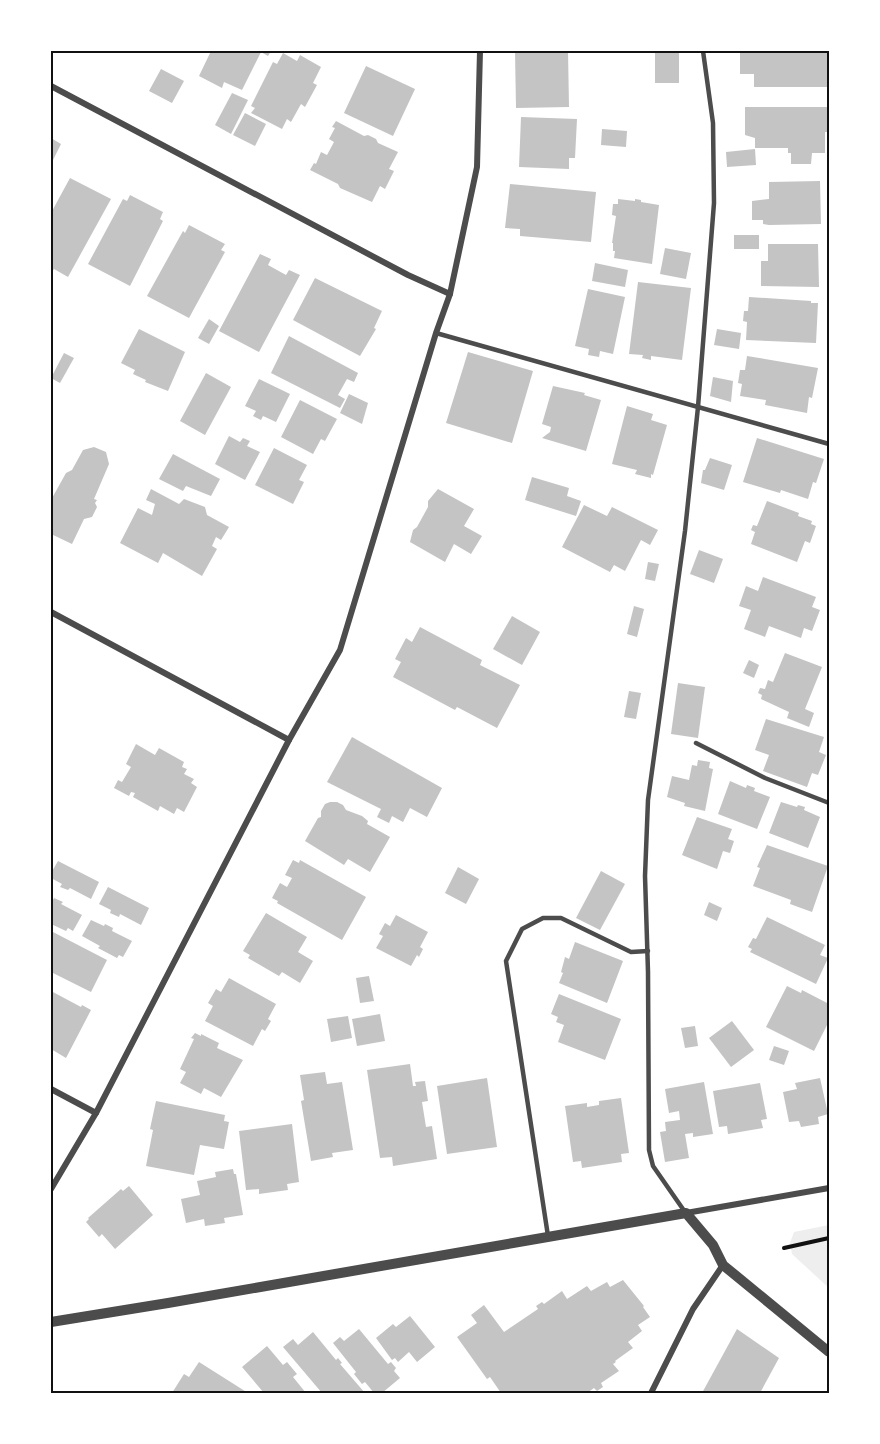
<svg xmlns="http://www.w3.org/2000/svg" width="880" height="1444" font-family="'Sofia Sans Condensed',sans-serif">
  <rect width="100%" height="100%" fill="#fff"/>
  <!-- green -->
  <polygon fill="#eee" points="829,1225 829,1288 792,1254 790,1243 794,1232"/>
  <!-- building -->
  <g fill="#c4c4c4">
    <polygon points="211,51 271,51 268,56 261,52 242,90 224,82 222,88 199,76"/>
    <polygon points="515,51 568,51 569,107 516,108"/>
    <rect x="655" y="51" width="24" height="32"/>
    <polygon points="740,51 829,51 829,87 754,87 754,74 740,74"/>
    <polygon points="283,53 297,61 300,55 321,67 313,83 317,85 305,107 301,104 291,122 287,119 282,129 251,113 255,108 251,106 273,62 277,64"/>
    <polygon points="366,66 415,89 393,136 344,113"/>
    <polygon points="161,69 184,81 172,103 149,91"/>
    <polygon points="232,93 248,100 231,134 215,125"/>
    <polygon points="745,107 828,107 828,132 825,132 825,153 812,153 811,164 791,164 791,153 788,153 788,148 755,148 755,138 745,135"/>
    <polygon points="245,113 266,124 255,146 233,135"/>
    <polygon points="521,117 577,119 575,158 569,158 569,169 519,167"/>
    <polygon points="336,121 364,136 368,135 376,139 378,143 398,152 389,169 394,171 385,189 380,186 372,202 340,188 338,184 310,170 314,163 316,164 321,152 327,155 334,142 329,139 335,128 332,127"/>
    <polygon points="602,129 627,131 626,147 601,145"/>
    <polygon points="51,138 61,144 51,164"/>
    <polygon points="755,149 756,165 727,167 726,152"/>
    <polygon points="70,178 111,199 68,277 54,269 51,273 51,213"/>
    <polygon points="820,181 821,224 769,225 763,224 763,220 752,220 752,201 769,199 769,182"/>
    <polygon points="510,184 596,192 591,242 520,236 520,229 505,228"/>
    <polygon points="130,195 163,212 160,219 163,221 130,286 88,264 123,199 127,201"/>
    <polygon points="618,199 635,201 635,199 641,200 641,202 659,205 652,264 614,258 615,251 613,251 613,243 612,243 616,216 612,215 613,204 618,204"/>
    <polygon points="189,225 225,244 221,250 225,252 189,318 147,296 183,231 185,233"/>
    <rect x="734" y="235" width="25" height="14"/>
    <polygon points="768,244 818,244 819,287 761,286 761,261 768,261"/>
    <polygon points="665,248 691,253 686,279 660,274"/>
    <polygon points="260,254 271,259 268,265 286,275 289,270 300,275 259,352 219,331"/>
    <polygon points="595,263 628,270 625,287 592,281"/>
    <polygon points="315,278 382,311 374,328 376,329 360,356 293,320"/>
    <polygon points="638,282 691,288 682,360 651,356 651,360 642,358 643,355 629,354"/>
    <polygon points="588,289 625,297 613,354 600,351 599,357 588,355 589,349 575,346"/>
    <polygon points="749,297 811,301 811,303 818,303 816,343 746,340 747,322 743,321 744,311 748,311"/>
    <polygon points="209,319 219,326 209,344 198,338"/>
    <polygon points="139,329 185,352 168,391 145,382 146,380 133,374 135,370 121,363"/>
    <polygon points="717,329 741,333 739,349 714,345"/>
    <polygon points="289,336 358,373 354,382 347,379 338,395 345,399 340,408 271,373"/>
    <polygon points="468,352 533,371 512,443 446,423"/>
    <polygon points="64,353 74,358 60,383 51,378"/>
    <polygon points="747,356 818,368 812,398 809,397 807,413 765,405 766,400 740,396 742,384 738,383 740,370 745,370"/>
    <polygon points="206,373 231,387 205,435 180,421"/>
    <polygon points="713,377 733,381 731,402 710,396"/>
    <polygon points="259,379 290,394 276,422 263,416 261,420 253,416 256,411 245,406"/>
    <polygon points="553,386 585,393 584,395 601,400 586,451 542,438 550,432 551,427 542,424"/>
    <polygon points="349,394 368,403 362,424 340,413"/>
    <polygon points="300,400 337,419 325,441 321,439 313,454 281,437"/>
    <polygon points="627,406 653,414 651,420 667,425 653,475 651,474 651,478 635,474 637,470 612,464"/>
    <polygon points="229,436 240,442 243,438 250,441 247,446 260,452 245,480 215,464"/>
    <polygon points="757,438 824,459 816,483 813,482 808,499 781,490 780,493 743,482"/>
    <polygon points="94,447 106,452 109,464 94,499 97,500 95,503 97,507 92,517 84,519 72,544 51,534 51,500 66,473 72,470 83,450"/>
    <polygon points="274,448 307,465 299,480 304,482 293,504 255,485"/>
    <polygon points="173,454 220,479 211,496 186,486 183,491 159,479"/>
    <polygon points="710,458 732,465 724,490 701,483 703,470 705,470"/>
    <polygon points="532,477 569,488 567,496 581,501 576,516 525,500"/>
    <polygon points="151,489 179,504 184,499 205,507 207,515 229,527 221,540 216,537 212,546 217,549 202,576 163,553 158,563 120,543 138,508 152,515 155,504 146,500"/>
    <polygon points="438,489 474,509 464,526 482,536 471,554 454,544 445,562 410,542 413,530 417,527 428,507 428,501"/>
    <polygon points="767,501 799,513 798,516 812,521 811,524 816,526 810,543 805,541 797,562 751,544 755,532 751,530 753,525 757,526"/>
    <polygon points="584,505 607,516 612,507 658,530 650,545 641,540 625,571 614,565 610,572 562,547"/>
    <polygon points="699,550 723,559 714,583 690,574"/>
    <polygon points="648,562 659,564 655,581 645,579"/>
    <polygon points="763,577 816,597 812,607 820,610 812,631 804,628 801,638 769,626 765,637 744,629 751,610 739,606 746,586 758,591"/>
    <polygon points="634,606 644,609 637,637 627,634"/>
    <polygon points="512,616 540,632 522,665 493,649"/>
    <polygon points="420,627 482,660 480,665 520,685 497,728 457,707 455,710 393,677 401,662 395,659 406,638 412,642"/>
    <polygon points="785,653 822,667 805,709 814,713 809,727 787,718 789,712 761,699 762,695 758,693 760,688 765,689 768,680 773,682"/>
    <polygon points="749,660 759,665 754,678 743,673"/>
    <polygon points="678,683 705,687 698,738 671,734"/>
    <polygon points="629,691 641,693 636,719 624,717"/>
    <polygon points="766,719 824,737 819,752 826,755 818,775 812,773 807,787 763,771 769,755 755,750"/>
    <polygon points="352,737 442,788 427,817 410,808 403,822 392,816 389,823 377,817 381,809 327,782"/>
    <polygon points="136,744 155,755 159,748 184,762 182,767 187,769 184,774 194,779 191,783 197,787 184,812 177,808 174,814 160,806 158,811 133,797 135,793 131,792 129,796 114,788 118,780 122,782 131,767 126,764"/>
    <polygon points="698,760 710,762 709,768 713,769 705,811 684,806 685,803 667,797 672,776 689,780 692,765 697,766"/>
    <polygon points="730,781 746,788 747,785 755,788 754,791 770,797 757,829 718,814"/>
    <polygon points="330,802 337,802 343,805 346,810 362,816 368,821 367,824 390,837 370,872 348,859 344,865 305,841 318,818 321,817 321,811 325,804"/>
    <polygon points="781,802 797,807 798,805 805,807 804,810 820,817 808,848 769,833"/>
    <polygon points="697,817 732,829 728,839 734,841 730,853 723,851 717,869 682,855"/>
    <polygon points="767,845 828,866 812,912 790,904 791,900 753,886 760,868 757,867"/>
    <polygon points="293,860 299,863 300,860 366,897 342,940 277,903 278,901 272,898 280,883 287,887 292,878 285,875"/>
    <polygon points="58,861 99,882 91,899 70,888 68,890 60,887 62,884 51,878 51,873"/>
    <polygon points="458,867 479,879 466,904 445,893"/>
    <polygon points="601,871 625,884 600,930 576,918"/>
    <polygon points="108,887 149,908 141,925 120,914 119,917 110,913 111,910 99,904"/>
    <polygon points="54,898 63,902 61,904 82,915 73,931 68,928 66,931 51,924 51,899 53,900"/>
    <polygon points="709,902 722,908 717,921 704,915"/>
    <polygon points="266,913 307,937 298,952 313,961 300,983 282,972 279,976 248,958 250,955 243,951"/>
    <polygon points="396,915 428,932 420,947 423,949 419,957 417,955 411,966 376,948 383,936 379,934 385,923 390,926"/>
    <polygon points="767,917 825,945 820,955 828,958 816,984 750,952 752,949 748,947 753,938 756,939"/>
    <polygon points="91,920 104,926 105,924 113,928 112,931 132,941 123,957 119,955 117,958 98,948 100,946 82,936"/>
    <polygon points="51,931 107,960 91,992 51,972"/>
    <polygon points="575,942 623,961 607,1003 559,983 563,973 561,972 564,961 565,957 569,959"/>
    <polygon points="369,976 374,1001 360,1003 356,978"/>
    <polygon points="229,978 276,1004 268,1019 271,1021 265,1031 262,1029 253,1046 205,1021 213,1006 208,1003 216,989 221,992"/>
    <polygon points="787,986 801,993 802,990 829,1004 829,1021 814,1051 766,1027"/>
    <polygon points="51,991 81,1007 82,1005 91,1010 66,1058 51,1049"/>
    <polygon points="559,994 621,1019 605,1060 558,1042 564,1025 556,1022 558,1017 551,1014"/>
    <polygon points="380,1014 385,1041 357,1046 352,1019"/>
    <polygon points="348,1016 352,1038 331,1042 327,1019"/>
    <polygon points="732,1021 754,1050 731,1067 709,1038"/>
    <polygon points="695,1026 698,1046 685,1048 681,1028"/>
    <polygon points="195,1033 201,1036 201,1034 219,1043 217,1048 243,1060 221,1097 204,1088 201,1094 180,1083 186,1072 180,1069 194,1039 191,1038"/>
    <polygon points="774,1046 789,1051 784,1065 769,1060"/>
    <polygon points="410,1064 413,1086 416,1086 415,1082 425,1081 428,1101 422,1102 426,1127 432,1126 437,1159 393,1166 392,1157 380,1158 367,1070"/>
    <polygon points="325,1072 327,1084 342,1082 353,1150 332,1153 333,1157 311,1161 301,1101 304,1100 300,1075"/>
    <polygon points="487,1078 497,1147 447,1154 437,1086"/>
    <polygon points="820,1078 828,1114 818,1117 819,1124 801,1127 799,1121 789,1122 783,1092 797,1089 795,1083"/>
    <polygon points="704,1082 713,1134 693,1137 693,1133 685,1134 689,1158 665,1162 660,1132 666,1131 665,1122 680,1120 679,1111 669,1113 665,1089"/>
    <polygon points="760,1083 767,1119 761,1120 763,1128 728,1134 727,1126 719,1127 713,1091"/>
    <polygon points="621,1098 629,1153 621,1154 622,1162 582,1168 581,1161 573,1162 565,1106 587,1103 587,1107 599,1105 599,1101"/>
    <polygon points="156,1101 225,1115 224,1121 229,1122 224,1149 200,1145 194,1175 146,1166 153,1130 150,1129"/>
    <polygon points="292,1124 299,1182 287,1184 288,1190 259,1194 259,1189 246,1190 239,1131"/>
    <polygon points="233,1169 234,1174 236,1174 243,1215 224,1218 225,1223 205,1226 204,1219 186,1223 181,1199 200,1195 197,1181 216,1177 215,1172"/>
    <polygon points="129,1186 153,1215 115,1249 102,1234 99,1237 86,1222 89,1219 88,1218 121,1189 123,1191"/>
    <polygon points="623,1280 644,1306 643,1307 650,1317 638,1325 642,1331 628,1342 633,1348 615,1361 616,1362 613,1364 619,1371 601,1383 603,1387 597,1391 594,1388 587,1393 501,1393 490,1377 487,1379 457,1337 477,1323 471,1315 484,1305 504,1332 538,1309 536,1306 542,1302 544,1304 562,1291 567,1299 587,1286 591,1291 607,1282 610,1287"/>
    <polygon points="410,1316 435,1347 417,1362 409,1352 398,1362 395,1358 392,1360 376,1338 393,1324 396,1327"/>
    <polygon points="359,1329 388,1364 391,1362 396,1368 394,1371 400,1378 382,1393 374,1393 365,1382 362,1384 354,1374 356,1372 333,1343 340,1337 344,1341"/>
    <polygon points="737,1329 779,1358 760,1393 702,1393"/>
    <polygon points="313,1332 336,1360 338,1358 342,1363 340,1364 365,1393 322,1393 283,1347 293,1339 298,1345"/>
    <polygon points="267,1346 283,1365 287,1362 297,1374 293,1377 306,1393 264,1393 242,1367"/>
    <polygon points="199,1362 248,1393 172,1393 184,1374 189,1377"/>
  </g>
  <g fill="none" stroke-linecap="round" stroke-linejoin="round">
    <!-- path -->
    <polyline stroke="#111" stroke-width="4" points="784,1248 829,1238"/>
    <!-- service -->
    <g stroke="#4c4c4c" stroke-width="4.5">
      <polyline points="436,333 829,444"/>
      <polyline points="696,743 765,778 829,803"/>
      <polyline points="685,1212 653,1166 649,1150 648,972 645,876 648,800 685,531 698,407 714,203 713,123 703,51"/>
      <polyline points="548,1236 506,961 522,929 543,918 561,918 631,952 648,951"/>
    </g>
    <!-- minor -->
    <g stroke="#4c4c4c" stroke-width="6">
      <polyline points="51,86 408,275 450,294"/>
      <polyline points="51,612 289,740"/>
      <polyline points="51,1089 96,1113"/>
      <polyline points="51,1189 96,1113 289,740 340,650 436,333 450,294 477,167 480,51"/>
      <polyline points="686,1213 829,1188"/>
      <polyline points="651,1393 693,1309 723,1265"/>
    </g>
    <!-- tertiary -->
    <polyline stroke="#4c4c4c" stroke-width="10" points="51,1322 168,1303 686,1213 713,1245 723,1265 829,1352"/>
  </g>
  <!-- border -->
  <rect width="880" height="1444" fill="none" stroke="#ffffff" stroke-width="105"/>
  <rect x="52" y="52" width="776" height="1340" fill="none" stroke="#111" stroke-width="2"/>
</svg>
